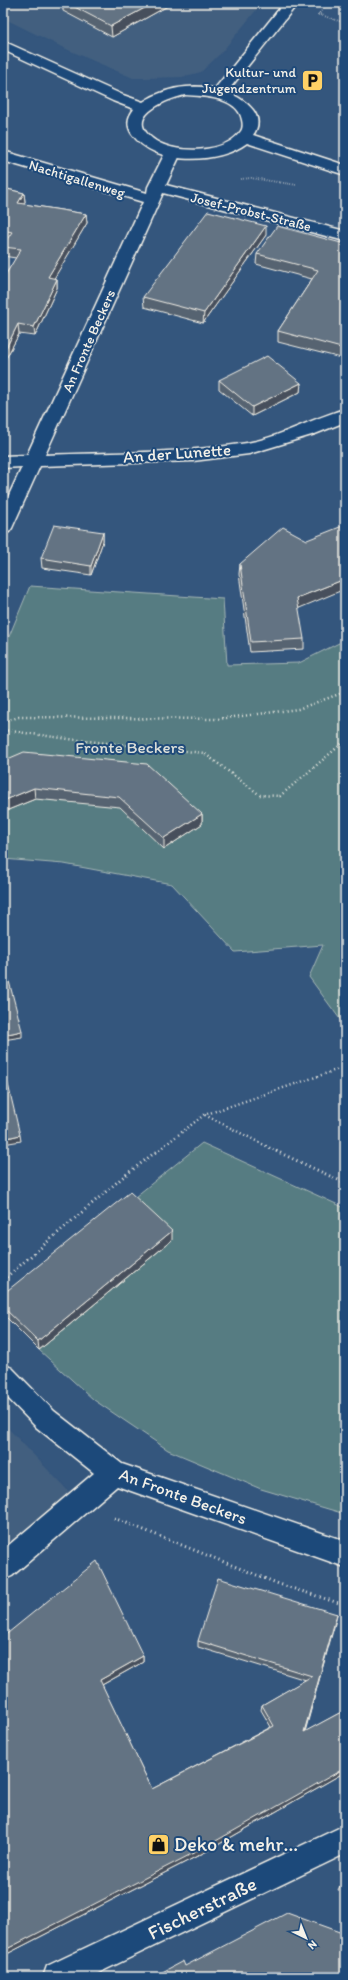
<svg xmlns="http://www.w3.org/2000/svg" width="348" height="1980" font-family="Itim,sans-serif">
  <rect width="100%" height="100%" fill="#34567d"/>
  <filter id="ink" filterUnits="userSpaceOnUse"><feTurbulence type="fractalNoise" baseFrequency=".025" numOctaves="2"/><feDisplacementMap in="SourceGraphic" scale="8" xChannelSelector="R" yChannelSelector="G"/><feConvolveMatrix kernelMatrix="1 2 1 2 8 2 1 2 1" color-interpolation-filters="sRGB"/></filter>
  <g filter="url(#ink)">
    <!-- built -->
    <g fill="#425f7f">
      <polygon points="3,3 262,3 221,53 201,72 182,77 146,78 133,78 64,48 3,18"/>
      <polygon points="3,1423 70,1493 3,1549"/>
    </g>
    <!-- green -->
    <g fill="#567c82" stroke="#a5b6b5">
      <polygon points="30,586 223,599 227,665 299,663 345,640 345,1026 309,977 323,945 235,952 172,884 64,864 3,859 3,651"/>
      <polygon points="202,1143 345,1208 345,1514 261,1489 168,1450 94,1400 39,1350 171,1241 130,1201"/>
    </g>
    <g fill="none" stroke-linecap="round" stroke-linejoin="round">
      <defs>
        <g id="minor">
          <polygon points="284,3 298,3 223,97 213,97 211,94 213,91"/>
          <path d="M173 148 178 150 181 153 166 185 345 231V241L163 193 45 455C112 452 180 454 247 443 281 437 313 418 345 409V422L315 434 249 454 193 461 40 466 12 528 9 532 3 534V508L22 467 3 468V456L27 455 143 202 3 161V151L147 193 148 187 165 153 168 150Z"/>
          <polygon points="3,1364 12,1368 54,1411 122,1464 345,1541 345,1567 117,1486 12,1576 3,1580 3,1550 94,1473 36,1427 3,1393"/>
          <polygon points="345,1825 345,1854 90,1977 43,1977 47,1966"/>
        </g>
        <path id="secondary" d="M3 41 123 95 143 102C155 94 171 88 186 87 209 85 238 91 253 110 259 118 259 127 253 135L345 165V175L247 143C218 165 154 166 132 134 126 124 128 117 134 109L113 101 3 50ZM185 95C203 96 238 97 242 120 243 124 243 128 241 131 225 154 177 154 156 141 121 118 164 100 185 95Z"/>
      </defs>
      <!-- minor casing -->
      <use href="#minor" stroke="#f4f1e8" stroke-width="3"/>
      <!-- secondary casing -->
      <use href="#secondary" stroke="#f4f1e8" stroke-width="3"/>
      <!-- path-far2 -->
      <g stroke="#f4f1e8" stroke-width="2" stroke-dasharray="0.5 2" stroke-linecap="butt">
        <polyline points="318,14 345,23"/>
        <polyline points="318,15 328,3"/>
        <polyline points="241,179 251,178 297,185"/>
      </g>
      <!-- path-far1 -->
      <g stroke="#f4f1e8" stroke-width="2.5" stroke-dasharray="1 3" stroke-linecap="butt">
        <polyline points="3,722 19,717 218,719 298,709 345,692"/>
        <polyline points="3,730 69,739 204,753 260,795 280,796 345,741"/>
        <polyline points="205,1115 278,1152"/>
        <polyline points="156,1152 204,1115 345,1067"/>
      </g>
      <!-- path -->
      <g stroke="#f4f1e8" stroke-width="3" stroke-dasharray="1 3.5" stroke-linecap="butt">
        <polyline points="276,1151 345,1183"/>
        <polyline points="3,1280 123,1177 157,1151"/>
        <polyline points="114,1518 279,1584 345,1605"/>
      </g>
      <!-- minor -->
      <use href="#minor" fill="#1f4a7a" fill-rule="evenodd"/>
      <!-- secondary -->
      <use href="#secondary" fill="#1f4a7a" fill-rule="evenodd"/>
    </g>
    <!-- wall -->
    <g fill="#566371" stroke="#f4f1e8">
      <polygon points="63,3 173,3 112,37 63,11"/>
      <polygon points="3,188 24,193 25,202 23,204 86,214 87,223 54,278 57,279 57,288 35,336 19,334 3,364 3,279 16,258 3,256 3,245 6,240 3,240"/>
      <polygon points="266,235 203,323 144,307 143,297"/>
      <polygon points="345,244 345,359 278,342 278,331 312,279 256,264 257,254"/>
      <polygon points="219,380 301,383 300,392 252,416 219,389"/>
      <polygon points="103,532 103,541 91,575 42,568 41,558"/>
      <polygon points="240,564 304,639 304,649 250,652 239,574"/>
      <polygon points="3,761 202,814 202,824 164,849 120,807 35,799 3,812"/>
      <polygon points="172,1240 39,1350 3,1314 3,1294"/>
      <polygon points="337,1614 305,1732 345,1710 345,1772 207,1851 3,1956 3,1637 143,1656 143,1662 102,1685 152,1789 271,1727 261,1710 262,1705 306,1680 198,1647 198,1641"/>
      <polygon points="345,1883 345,1892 338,1890 340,1886"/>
    </g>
    <!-- shaded-wall -->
    <g fill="#46505c" stroke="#f4f1e8">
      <polygon points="154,3 173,3 112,37 111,26"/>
      <polygon points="24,193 25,202 19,213 18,203"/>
      <polygon points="86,214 87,223 49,287 48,277"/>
      <polygon points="266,226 266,235 203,323 204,313"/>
      <polygon points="57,279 57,288 35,336 34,327"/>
      <polygon points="18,324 19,334 3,364 3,354"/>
      <polygon points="301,383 300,392 252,416 252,407"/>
      <polygon points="103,532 103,541 91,575 91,566"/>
      <polygon points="345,579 345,589 297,609 297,598"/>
      <polygon points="34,788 35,799 3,812 3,801"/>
      <polygon points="202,814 202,824 164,849 164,838"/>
      <polygon points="22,1031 22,1037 3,1040 3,1035"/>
      <polygon points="20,1135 21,1141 3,1144 3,1139"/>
      <polygon points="172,1231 172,1240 39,1350 38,1341"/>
      <polygon points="5,1496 6,1504 3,1507 3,1498"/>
      <polygon points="337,1614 336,1620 303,1737 304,1732"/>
      <polygon points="143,1656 143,1662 100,1686 100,1680"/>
      <polygon points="345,1768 345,1772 207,1851 3,1956 3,1951"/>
    </g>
    <!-- building -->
    <g fill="#647383" stroke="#f4f1e8">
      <polygon points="67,3 154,3 111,26"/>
      <polygon points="3,188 24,193 18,203 86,214 48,277 57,279 34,327 18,324 3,354 3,279 21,249 3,247 3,245 12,232 3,230"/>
      <polygon points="208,211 266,226 204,313 143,297"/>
      <polygon points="277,226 345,244 345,349 278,331 318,270 257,254"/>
      <polygon points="267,356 301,383 252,407 219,380"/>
      <polygon points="54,525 103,532 91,566 41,558"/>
      <polygon points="345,525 345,579 297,598 304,639 251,642 240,564 283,527 307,540"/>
      <polygon points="24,752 147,764 202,814 164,838 119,797 34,788 3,801 3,761"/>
      <polygon points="4,962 22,1031 3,1035 3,963"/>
      <polygon points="3,1063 20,1135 3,1139"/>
      <polygon points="130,1192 172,1231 38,1341 3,1307 3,1294"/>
      <polygon points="97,1561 143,1656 100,1680 152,1789 274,1726 262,1705 312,1676 198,1641 218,1578 337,1614 304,1732 345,1710 345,1768 207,1846 3,1951 3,1637"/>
      <polygon points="345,1883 345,1887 340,1886"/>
      <polygon points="287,1913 345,1934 345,1977 153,1977 183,1961 185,1966"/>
    </g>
  </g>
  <!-- icons -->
  <defs>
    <symbol id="parking-square" viewBox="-11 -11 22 22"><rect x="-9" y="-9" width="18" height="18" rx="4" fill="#ffd166" stroke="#1f4a7a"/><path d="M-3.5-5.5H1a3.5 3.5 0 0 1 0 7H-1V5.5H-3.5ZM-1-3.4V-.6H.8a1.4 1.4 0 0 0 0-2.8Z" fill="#111"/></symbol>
    <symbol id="shop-square" viewBox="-11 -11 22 22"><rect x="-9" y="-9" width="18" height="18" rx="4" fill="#ffd166" stroke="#1f4a7a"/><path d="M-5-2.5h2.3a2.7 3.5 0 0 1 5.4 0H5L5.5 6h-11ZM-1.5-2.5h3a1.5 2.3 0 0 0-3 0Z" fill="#111"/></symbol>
  </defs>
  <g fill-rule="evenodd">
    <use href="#parking-square" x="300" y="68" width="25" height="25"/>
    <use href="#shop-square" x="146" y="1832" width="25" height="25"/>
  </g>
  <g text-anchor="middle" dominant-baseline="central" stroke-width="4" stroke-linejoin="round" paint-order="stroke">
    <!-- far-poi labels -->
    <g font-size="14" fill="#f4f1e8" stroke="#1f4a7a" text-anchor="end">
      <text x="296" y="72">Kultur- und<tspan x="296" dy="16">Jugendzentrum</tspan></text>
    </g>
    <!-- far-street labels -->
    <g font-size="14" fill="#f4f1e8" stroke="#1f4a7a">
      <text transform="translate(77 179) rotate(17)">Nachtigallenweg</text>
      <text transform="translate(251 212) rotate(14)">Josef-Probst-Straße</text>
      <text transform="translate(89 341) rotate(-66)">An Fronte Beckers</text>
    </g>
    <!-- street labels -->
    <g font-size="17" fill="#f4f1e8" stroke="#1f4a7a">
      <text transform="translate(177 453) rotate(-4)">An der Lunette</text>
      <text transform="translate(183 1496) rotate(20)">An Fronte Beckers</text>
    </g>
    <!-- park labels -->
    <g font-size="17" fill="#dcdfd9" stroke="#1f4a7a">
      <text x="130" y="747">Fronte Beckers</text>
    </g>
    <!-- near-poi labels -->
    <g font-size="20" fill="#f4f1e8" stroke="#1f4a7a" text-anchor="start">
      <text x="174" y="1844">Deko &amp; mehr...</text>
    </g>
    <!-- near-street labels -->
    <g font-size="20" fill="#f4f1e8" stroke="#1f4a7a">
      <text transform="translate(202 1908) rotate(-26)">Fischerstraße</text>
    </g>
  </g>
  <!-- margin -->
  <rect width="348" height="1980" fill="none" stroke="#1f4a7a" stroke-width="16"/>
  <rect x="8" y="8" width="332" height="1964" fill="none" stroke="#f4f1e8" stroke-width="1.5" filter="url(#ink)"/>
  <!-- north arrow -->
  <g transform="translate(306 1938) rotate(137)" stroke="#1f4a7a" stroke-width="3" paint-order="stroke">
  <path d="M0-3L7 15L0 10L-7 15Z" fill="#f4f1e8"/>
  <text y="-6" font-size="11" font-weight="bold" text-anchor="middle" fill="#f4f1e8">N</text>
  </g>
</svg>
